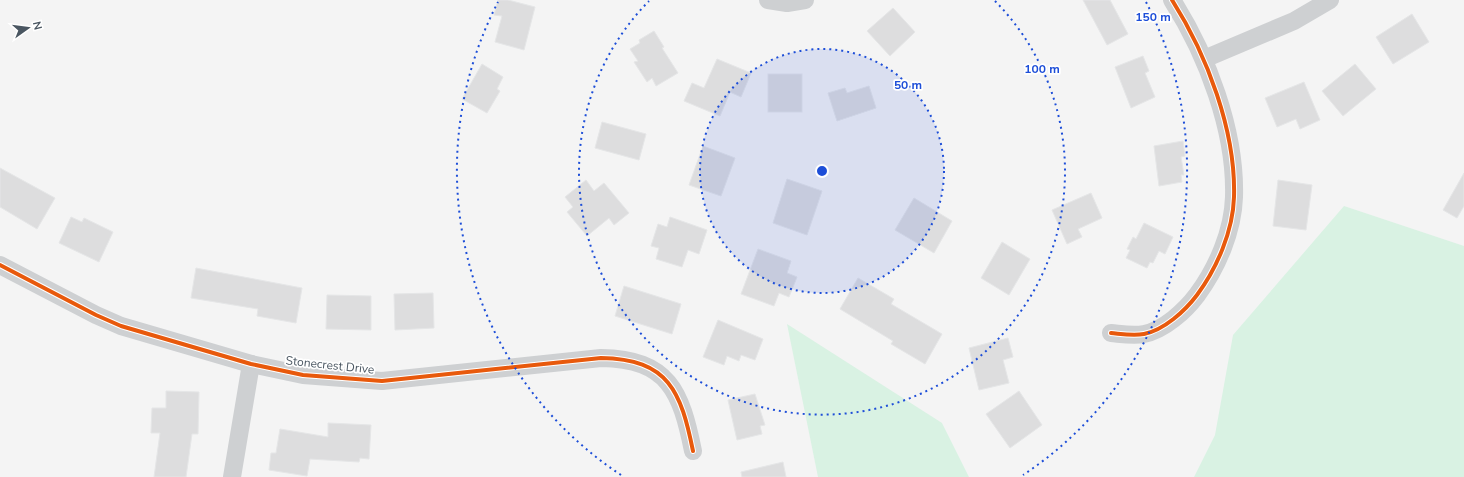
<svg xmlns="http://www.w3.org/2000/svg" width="1464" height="477" font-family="'Nunito Sans',sans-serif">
  <rect width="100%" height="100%" fill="#f4f4f4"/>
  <!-- green -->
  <g fill="#d9f2e3">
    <polygon points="1344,206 1464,246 1464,477 1194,477 1215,435 1233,335"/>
    <polygon points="787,324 942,423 969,477 818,477"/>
  </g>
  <!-- building -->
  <g fill="#ddddde" stroke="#e5e6e7">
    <polygon points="498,0 508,0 535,7 524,50 495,42 502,16 494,15"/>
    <polygon points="1083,0 1110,0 1128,34 1107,45"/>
    <polygon points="893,8 915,32 890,56 867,31"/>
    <polygon points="1412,14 1429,42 1393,64 1376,37"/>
    <polygon points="654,31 664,47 662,48 678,73 656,86 652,78 647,82 634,62 638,61 630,49 640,43 639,40"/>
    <polygon points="1143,56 1149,71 1145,73 1155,97 1131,108 1115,67"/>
    <polygon points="717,59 751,73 741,97 730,92 720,116 684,101 692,83 704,88"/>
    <polygon points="482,64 503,77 497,89 500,91 487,113 462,99"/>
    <polygon points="1355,64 1376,89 1343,116 1322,91"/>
    <rect x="768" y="74" width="34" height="38"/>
    <polygon points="1304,82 1320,120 1300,129 1296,119 1277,127 1265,98"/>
    <polygon points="869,86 876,108 837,121 828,93 845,88 847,93"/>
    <polygon points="602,122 646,134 639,160 595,148"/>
    <polygon points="1183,141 1185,156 1181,157 1184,175 1181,175 1182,182 1159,186 1154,146"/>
    <polygon points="703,146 735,158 721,196 689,185"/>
    <polygon points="0,168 55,198 37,229 0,207"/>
    <polygon points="1464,173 1464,206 1457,218 1443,210"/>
    <polygon points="787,179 822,191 807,235 773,223"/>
    <polygon points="586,180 594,191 604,183 629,213 614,225 609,218 587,236 567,212 573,207 565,197"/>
    <polygon points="1278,180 1312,185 1306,230 1273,226"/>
    <polygon points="1091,193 1102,218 1078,229 1082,237 1067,244 1052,210"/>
    <polygon points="914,198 952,221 934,253 895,230"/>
    <polygon points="71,217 82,222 84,218 113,232 99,262 59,243"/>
    <polygon points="670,217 707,230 699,254 688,250 682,267 656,259 659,248 651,246 658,224 667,227"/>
    <polygon points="1144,223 1173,237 1165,254 1159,251 1153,263 1150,262 1147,268 1126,258 1130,250 1127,249 1133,237 1136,239"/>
    <polygon points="1002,242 1030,259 1009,295 981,278"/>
    <polygon points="758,249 791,261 787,273 797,277 789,297 779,293 774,306 741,294"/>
    <polygon points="196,268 302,288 296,323 257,316 258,309 191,298"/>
    <polygon points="858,278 894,299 891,304 942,334 925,364 891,344 893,341 840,309"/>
    <polygon points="624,286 681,304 672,334 615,316"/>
    <polygon points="433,293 434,328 395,330 394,294"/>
    <polygon points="327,295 371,296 371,330 326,329"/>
    <polygon points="718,320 763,339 755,360 741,355 739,361 727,356 724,365 703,357"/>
    <polygon points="1008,338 1013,357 1003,360 1009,383 979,390 969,348"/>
    <polygon points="166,391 199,392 198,434 192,434 186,477 154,477 160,433 151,433 152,408 166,408"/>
    <polygon points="1019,391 1042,425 1010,448 986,414"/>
    <polygon points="755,394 765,425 760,426 762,434 737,440 728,400"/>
    <polygon points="328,423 371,425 369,459 360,458 359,462 310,459 307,476 269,470 271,453 276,453 280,429 328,437"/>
    <polygon points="783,462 786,477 742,477 741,472"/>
  </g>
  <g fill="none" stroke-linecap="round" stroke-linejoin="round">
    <!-- minor -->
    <g stroke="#ced0d2" stroke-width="18">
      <polyline points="768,0 787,3 805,0"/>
      <polyline points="1204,59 1294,21 1330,0"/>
      <path d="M0 265 96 315 121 326 251 364 303 375 382 381 601 358C669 359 681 392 693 451"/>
      <path d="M1111 333C1122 334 1133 336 1144 334 1164 330 1185 311 1197 295 1217 268 1233 231 1234 197 1236 131 1207 55 1172 0"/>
      <polyline points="232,477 251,364"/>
    </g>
    <defs>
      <g id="cycleway">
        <path d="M0 265 96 315 121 326 251 364 303 375 382 381 601 358C669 359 681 392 693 451"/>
        <path d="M1111 333C1122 334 1133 336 1144 334 1164 330 1185 311 1197 295 1217 268 1233 231 1234 197 1236 131 1207 55 1172 0"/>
      </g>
    </defs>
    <!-- cycleway casing -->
    <use href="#cycleway" stroke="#fff" stroke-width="6"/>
    <!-- cycleway -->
    <use href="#cycleway" stroke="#e8590c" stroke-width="4"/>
  </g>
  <!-- distance rings -->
  <circle cx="822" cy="171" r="122" fill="#1d4ed8" fill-opacity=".12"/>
  <g fill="none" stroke="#1d4ed8" stroke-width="2" stroke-dasharray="2 4">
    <circle cx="822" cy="171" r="122"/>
    <path d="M995 1A243 243 0 1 1 649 1"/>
    <path d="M621 475A365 365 0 0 1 498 2M1146 2A365 365 0 0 1 1023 475"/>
  </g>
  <g text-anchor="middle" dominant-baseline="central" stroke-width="3.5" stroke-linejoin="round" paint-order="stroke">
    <!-- street labels -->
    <g font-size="12" fill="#4a5661" stroke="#fff">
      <text transform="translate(330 365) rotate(6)">Stonecrest Drive</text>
    </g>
  </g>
  <circle cx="822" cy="171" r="6" fill="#1d4ed8" stroke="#fff" stroke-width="2"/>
  <g font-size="12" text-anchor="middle" font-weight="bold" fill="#1d4ed8" stroke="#fff" stroke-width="3.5" stroke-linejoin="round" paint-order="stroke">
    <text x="1153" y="21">150 m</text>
    <text x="1042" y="73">100 m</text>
    <text x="908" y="89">50 m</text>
  </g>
  <!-- north arrow -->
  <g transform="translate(28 28) rotate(76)" stroke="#ffffff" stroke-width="3" paint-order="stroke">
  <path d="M0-3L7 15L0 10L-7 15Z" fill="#4a5661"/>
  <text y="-6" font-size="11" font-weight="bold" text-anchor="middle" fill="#4a5661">N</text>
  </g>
</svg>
